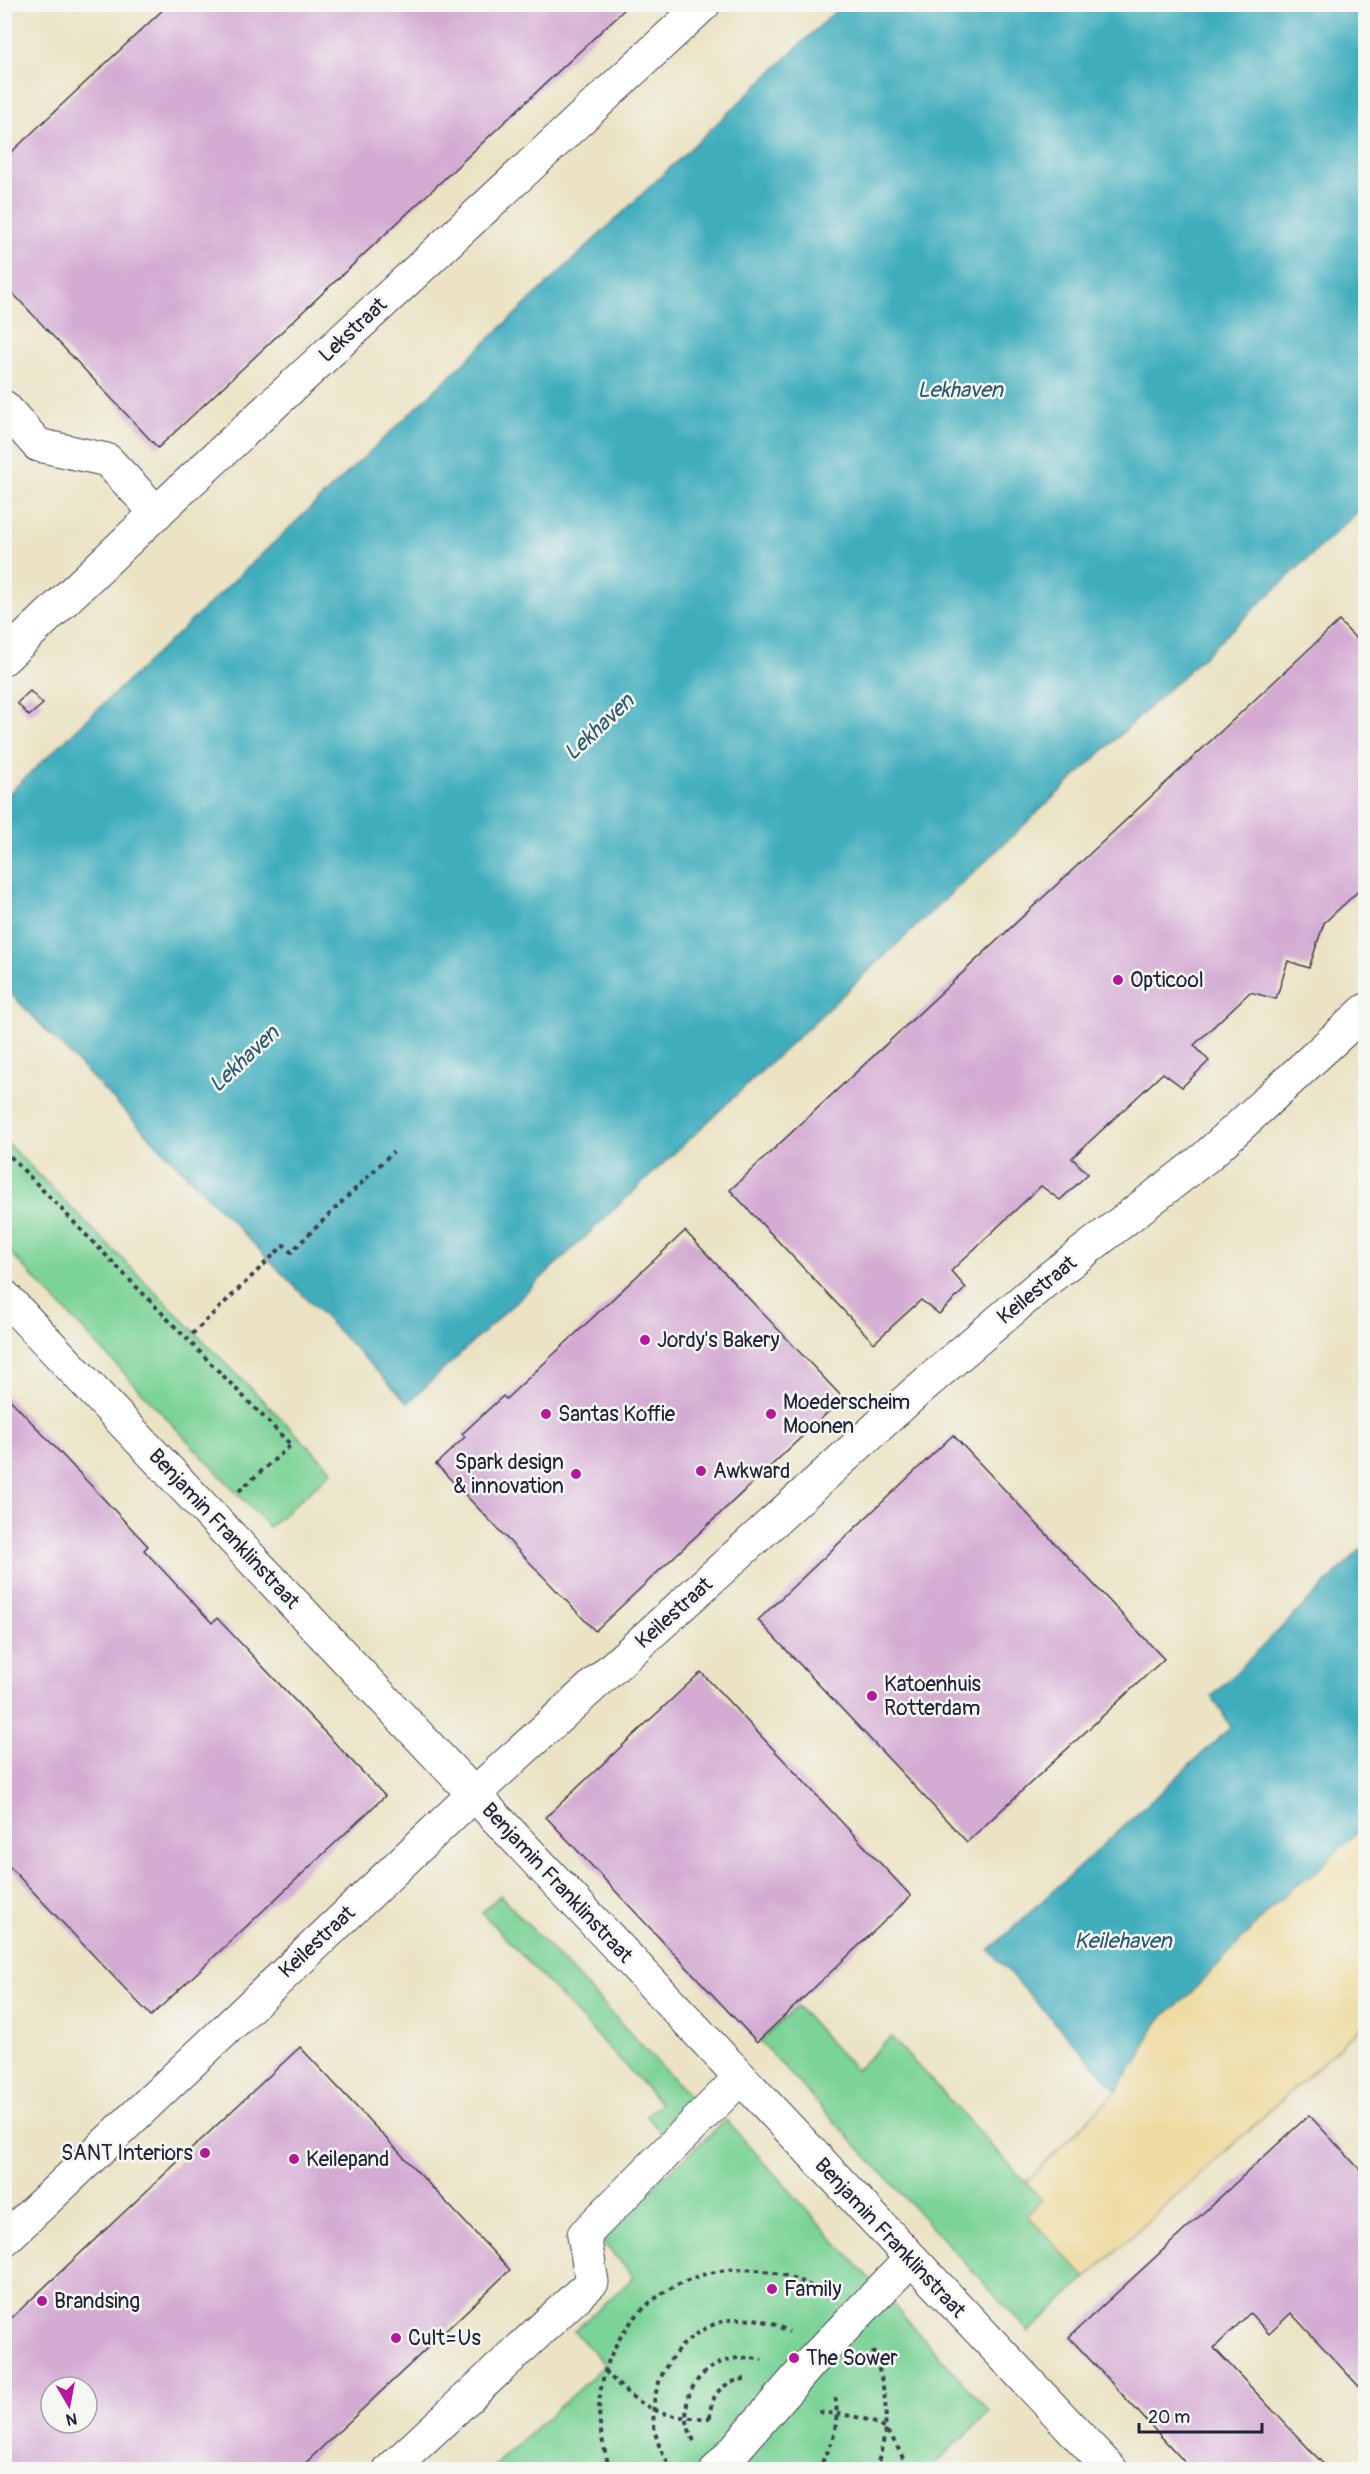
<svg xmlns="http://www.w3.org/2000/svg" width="1370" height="2474" font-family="Pangolin,sans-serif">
  <rect width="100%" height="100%" fill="#f6f6f2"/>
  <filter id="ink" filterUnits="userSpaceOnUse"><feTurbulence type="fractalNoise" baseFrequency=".0167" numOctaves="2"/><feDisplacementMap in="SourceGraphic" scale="12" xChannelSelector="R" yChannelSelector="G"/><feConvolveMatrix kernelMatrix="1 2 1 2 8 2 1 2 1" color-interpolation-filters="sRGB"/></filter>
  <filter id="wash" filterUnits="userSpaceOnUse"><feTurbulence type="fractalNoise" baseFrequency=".008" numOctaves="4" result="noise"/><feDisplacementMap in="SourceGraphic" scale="24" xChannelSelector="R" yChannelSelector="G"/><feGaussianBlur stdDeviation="1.35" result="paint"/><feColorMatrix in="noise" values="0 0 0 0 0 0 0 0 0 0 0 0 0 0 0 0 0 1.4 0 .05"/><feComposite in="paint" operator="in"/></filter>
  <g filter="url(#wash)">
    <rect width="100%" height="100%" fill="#ebe3c4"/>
    <!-- green -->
    <g fill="#7cd397" stroke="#4f7a69" stroke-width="1.5">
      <polygon points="4,1140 333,1471 269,1527 5,1247"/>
      <polygon points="500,1895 696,2103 663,2135 647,2116 660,2103 482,1913"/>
      <polygon points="797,2007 856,2070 891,2037 1042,2200 1027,2215 1086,2278 1029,2332 760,2041"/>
      <polygon points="726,2120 990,2412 930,2469 490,2470 605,2365 574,2331 634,2277 598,2237"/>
    </g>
    <!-- sand -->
    <polygon fill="#eeda9e" stroke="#887e6c" stroke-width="1.5" points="1365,1825 1365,2024 1086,2278 1027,2215 1042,2200 1026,2182 1117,2091 1131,2067 1139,2061 1148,2037 1163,2016 1186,1998 1290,1889 1310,1877"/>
    <!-- water -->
    <g fill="#3fadbd" stroke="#30687c" stroke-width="1.5">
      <polygon points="842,5 1365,5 1365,505 408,1403 5,988 5,797"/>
      <polygon points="1365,1545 1365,1825 1310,1877 1290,1889 1186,1998 1163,2016 1148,2037 1139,2061 1131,2067 1117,2091 989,1950 1231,1727 1212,1696"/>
    </g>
    <g id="blocks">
      <!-- building -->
      <g fill="#d4abd3" fill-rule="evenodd">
        <polygon points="169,4 630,4 158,448 4,284 4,159"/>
        <polygon points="1339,621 1366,649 1366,884 1324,923 1309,968 1288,961 1276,999 1250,992 1194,1045 1209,1061 1182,1087 1163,1073 1072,1158 1088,1174 1060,1200 1041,1186 951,1271 966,1288 939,1314 921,1300 874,1343 730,1190"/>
        <polygon points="30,691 43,704 29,716 17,703"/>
        <polygon points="685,1231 843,1398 595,1631 436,1464 465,1437 462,1434 503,1396 506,1399"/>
        <polygon points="4,1393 148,1546 144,1550 212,1623 217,1618 385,1796 151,2016 4,1861"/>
        <polygon points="953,1435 1164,1659 967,1842 758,1620"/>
        <polygon points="701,1672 911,1896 757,2042 546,1817"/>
        <path d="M300 2047 510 2270 298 2470H4V2325ZM51 2387H87V2423H51Z"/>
        <polygon points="1309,2115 1366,2176 1366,2394 1291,2313 1269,2334 1250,2313 1214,2348 1329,2470 1192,2470 1069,2337"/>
      </g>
    </g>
  </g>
  <g filter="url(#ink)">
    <use href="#blocks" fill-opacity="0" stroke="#403f50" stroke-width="1.5"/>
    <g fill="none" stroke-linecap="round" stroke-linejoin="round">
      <defs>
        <g id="minor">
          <polyline points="4,407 38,445 107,460 157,513"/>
          <polyline points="4,658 154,515 704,4"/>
          <polyline points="4,1296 1111,2470"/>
          <polyline points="4,2240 474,1794 916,1392 1043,1283 1206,1157 1366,1010"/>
          <polyline points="390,2470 592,2282 584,2235 740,2078"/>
          <polyline points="717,2470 811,2362 910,2260"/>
        </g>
      </defs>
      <!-- minor casing -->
      <use href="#minor" stroke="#403f50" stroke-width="35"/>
      <!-- path -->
      <g stroke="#403f50" stroke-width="4" stroke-dasharray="4.5 4.5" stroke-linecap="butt">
        <polyline points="4,1150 187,1339"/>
        <polyline points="239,1491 291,1445 187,1339 284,1245 291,1252 393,1152"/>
        <path d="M873 2351C888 2392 891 2429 875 2470"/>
        <path d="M605 2371C637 2406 662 2420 710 2418"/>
        <path d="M819 2412C840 2415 872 2415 887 2432 897 2442 902 2458 909 2470"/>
        <path d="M710 2418C710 2394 723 2381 746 2379"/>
        <path d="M694 2441C668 2393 712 2347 762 2360"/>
        <path d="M610 2470C602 2443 596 2416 601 2388 621 2283 736 2237 825 2294"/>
        <path d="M673 2470C612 2391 705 2280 789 2332"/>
        <path d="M817 2470C833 2447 840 2422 835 2394"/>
      </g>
      <!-- minor -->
      <use href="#minor" stroke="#fff" stroke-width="33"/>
    </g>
  </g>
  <!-- markers -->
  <g fill="#b5179e" stroke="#f6f6f2" stroke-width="2">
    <circle cx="1118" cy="980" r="6"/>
    <circle cx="645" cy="1340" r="6"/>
    <circle cx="546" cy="1414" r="6"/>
    <circle cx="771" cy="1414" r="6"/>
    <circle cx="701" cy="1471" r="6"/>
    <circle cx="576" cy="1474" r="6"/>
    <circle cx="872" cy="1696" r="6"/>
    <circle cx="205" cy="2153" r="6"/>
    <circle cx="294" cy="2159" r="6"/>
    <circle cx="772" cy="2289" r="6"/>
    <circle cx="42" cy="2301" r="6"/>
    <circle cx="396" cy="2338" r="6"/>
    <circle cx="794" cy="2358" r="6"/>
  </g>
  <g text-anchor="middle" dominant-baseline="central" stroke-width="5" stroke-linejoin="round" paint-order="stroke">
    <!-- street labels -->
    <g font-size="21" fill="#22223b" stroke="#f6f6f2">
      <text transform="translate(353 330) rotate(-43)">Lekstraat</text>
      <text transform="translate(1037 1290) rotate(-39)">Keilestraat</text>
      <text transform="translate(224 1529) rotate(47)">Benjamin Franklinstraat</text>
      <text transform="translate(674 1613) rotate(-42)">Keilestraat</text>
      <text transform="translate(557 1883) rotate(47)">Benjamin Franklinstraat</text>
      <text transform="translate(317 1942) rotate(-43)">Keilestraat</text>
      <text transform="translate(890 2238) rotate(47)">Benjamin Franklinstraat</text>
    </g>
    <!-- poi labels -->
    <g font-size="21" fill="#22223b" stroke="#f6f6f2" text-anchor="start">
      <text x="1130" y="980">Opticool</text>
      <text x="657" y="1340">Jordy's Bakery</text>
      <text x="783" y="1402">Moederscheim<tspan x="783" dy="24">Moonen</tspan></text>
      <text x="558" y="1414">Santas Koffie</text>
      <text x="564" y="1462" text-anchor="end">Spark design<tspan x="564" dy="24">&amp; innovation</tspan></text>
      <text x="713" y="1471">Awkward</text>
      <text x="884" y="1684">Katoenhuis<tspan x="884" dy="24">Rotterdam</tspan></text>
      <text x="193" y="2153" text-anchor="end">SANT Interiors</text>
      <text x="306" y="2159">Keilepand</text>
      <text x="784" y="2289">Family</text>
      <text x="54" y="2301">Brandsing</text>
      <text x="408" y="2338">Cult=Us</text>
      <text x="806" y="2358">The Sower</text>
    </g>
    <!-- water labels -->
    <g font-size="22" font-style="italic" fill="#2e5a6f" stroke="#f6f6f2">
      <text x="960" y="390">Lekhaven</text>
      <text transform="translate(599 727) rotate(-43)">Lekhaven</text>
      <text transform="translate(244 1059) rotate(-43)">Lekhaven</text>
      <text x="1123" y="1941">Keilehaven</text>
    </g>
  </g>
  <!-- margin -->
  <rect width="1370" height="2474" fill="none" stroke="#f6f6f2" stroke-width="24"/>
  <!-- north arrow -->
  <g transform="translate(69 2405) rotate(170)"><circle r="28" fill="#f6f6f2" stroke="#a1a1a9" stroke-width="1.5"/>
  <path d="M0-4.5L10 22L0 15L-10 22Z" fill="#b5179e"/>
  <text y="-9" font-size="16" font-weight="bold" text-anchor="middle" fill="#22223b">N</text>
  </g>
  <!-- scale -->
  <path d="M1139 2423v9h123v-9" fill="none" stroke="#22223b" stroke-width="3"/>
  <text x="1148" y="2423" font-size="18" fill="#22223b" stroke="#f6f6f2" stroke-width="4.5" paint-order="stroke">20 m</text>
</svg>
